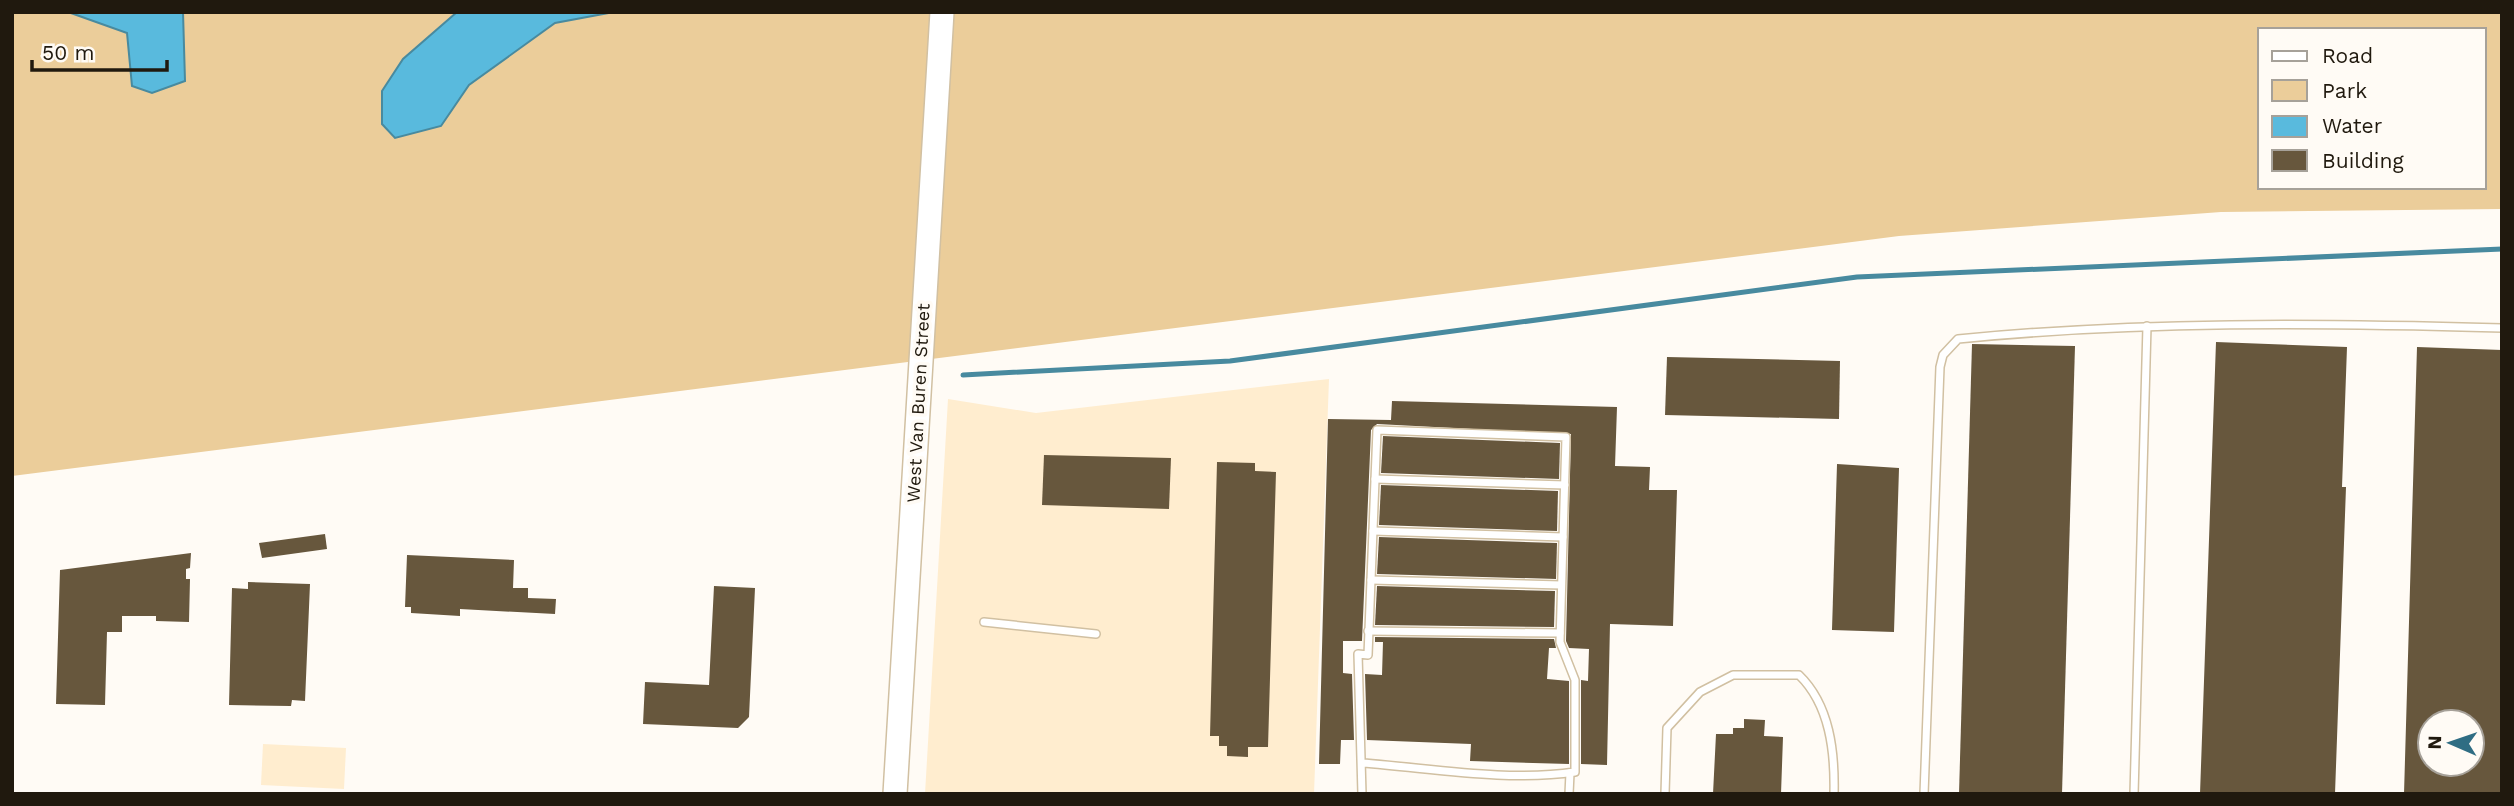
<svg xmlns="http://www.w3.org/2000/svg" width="2514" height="806" font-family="'Work Sans',sans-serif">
  <rect width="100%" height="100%" fill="#fffbf5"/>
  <!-- built -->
  <g fill="#ffedcf">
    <polygon points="1329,379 1314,794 925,794 948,399 1036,413"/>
    <polygon points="263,744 346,748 344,789 261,785"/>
  </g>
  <!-- green -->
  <path fill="#ebcd9a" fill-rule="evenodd" d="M12 12H2502V209L2221 212 1899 236 12 476ZM2260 30H2484V187H2260Z"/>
  <!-- water -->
  <g fill="#59badd" stroke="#488a9f" stroke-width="2">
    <polygon points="68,12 183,12 185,81 152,93 132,86 127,33"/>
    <polygon points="457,12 614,12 555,23 469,85 441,126 395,138 382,124 382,91 403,59"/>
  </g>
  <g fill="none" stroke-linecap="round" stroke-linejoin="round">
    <!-- stream -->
    <polyline stroke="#488a9f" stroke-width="5" points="963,375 1230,361 1857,277 2502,249"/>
  </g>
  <!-- building -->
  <g fill="#67573d" fill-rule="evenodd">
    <polygon points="2216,342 2347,347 2342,487 2346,487 2335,794 2200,794"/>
    <polygon points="1972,344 2075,346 2062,794 1959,794"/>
    <path d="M2417 347 2502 350V794H2404ZM2430 722H2472V764H2430Z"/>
    <polygon points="1667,357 1840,361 1839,419 1665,415"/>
    <polygon points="1392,401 1617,407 1615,466 1650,467 1649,490 1677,490 1673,626 1610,624 1607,765 1581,764 1581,680 1588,681 1589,649 1569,648 1566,641 1571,434 1377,424 1371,430 1362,641 1343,641 1343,673 1352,674 1354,740 1341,740 1340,764 1319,764 1328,419 1391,420"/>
    <polygon points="1383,436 1560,443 1559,479 1381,473"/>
    <polygon points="1044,455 1171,458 1169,509 1042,505"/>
    <polygon points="1217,462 1255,463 1255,471 1276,472 1268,747 1248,747 1248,757 1227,756 1227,746 1219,746 1219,736 1210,736"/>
    <polygon points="1837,464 1899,468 1894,632 1832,630"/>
    <polygon points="1381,485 1558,491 1557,531 1379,525"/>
    <polygon points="325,534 327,549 262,558 259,543"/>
    <polygon points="1379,537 1557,543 1556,579 1377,574"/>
    <polygon points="191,553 190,568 186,569 186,579 190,579 189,622 156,621 156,616 122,616 122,632 107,632 105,705 56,704 60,570"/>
    <polygon points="407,555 514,560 513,588 528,588 528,598 556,599 555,614 460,609 460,616 411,613 411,607 405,607"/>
    <polygon points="248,582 310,584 305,701 292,700 291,706 229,705 232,588 248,589"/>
    <polygon points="714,586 755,588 749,717 738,728 643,724 645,682 709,685"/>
    <polygon points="1377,586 1555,591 1554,627 1375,625"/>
    <polygon points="1375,637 1554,639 1556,648 1549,648 1547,679 1569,681 1569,764 1470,761 1471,744 1367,740 1365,674 1382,675 1383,642 1375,642"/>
    <polygon points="1744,719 1765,720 1764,736 1783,737 1781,794 1713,794 1716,734 1733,734 1733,728 1744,728"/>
  </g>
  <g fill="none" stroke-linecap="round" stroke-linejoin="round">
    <defs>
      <g id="lane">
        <polyline points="1375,479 1565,485"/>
        <polyline points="1373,531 1563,537"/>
        <polyline points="1371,580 1561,585"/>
        <polyline points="984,622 1096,634"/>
        <polyline points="1368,631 1560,633"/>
        <path d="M1362 794 1358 654 1368 655 1377 430 1566 437 1560 642 1575 680V772C1506 782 1431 768 1362 763"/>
        <polyline points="1569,794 1570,773"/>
        <path d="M1665 794 1667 728 1700 692 1733 675H1799C1830 705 1835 752 1834 794"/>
        <path d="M1924 794 1940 367 1943 355 1958 339C2140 321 2320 323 2502 328"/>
        <polyline points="2134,794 2147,326"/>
      </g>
      <polyline id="primary" points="895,794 942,12"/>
    </defs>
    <!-- lane casing -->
    <use href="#lane" stroke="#d1c0a2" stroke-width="10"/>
    <!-- primary casing -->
    <use href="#primary" stroke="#d1c0a2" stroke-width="26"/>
    <!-- lane -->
    <use href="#lane" stroke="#fff" stroke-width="7"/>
    <!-- primary -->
    <use href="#primary" stroke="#fff" stroke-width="23"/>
  </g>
  <g text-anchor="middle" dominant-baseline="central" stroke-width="7" stroke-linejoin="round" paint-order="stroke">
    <!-- street labels -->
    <g font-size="18" fill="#20190e" stroke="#fffbf5">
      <text transform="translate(918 403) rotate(-87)">West Van Buren Street</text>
    </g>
  </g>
  <!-- border -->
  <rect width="2514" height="806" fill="none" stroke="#20190e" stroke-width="28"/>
  <!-- legend -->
  <rect x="2258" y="28" width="228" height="161" fill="#fffbf5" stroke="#a6a199" stroke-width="2"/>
  <rect x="2272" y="51" width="35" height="10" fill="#ffffff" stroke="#a6a199" stroke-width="2"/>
  <text x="2322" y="63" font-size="21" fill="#20190e">Road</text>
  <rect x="2272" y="80" width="35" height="21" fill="#ebcd9a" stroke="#a6a199" stroke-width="2"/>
  <text x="2322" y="98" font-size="21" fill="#20190e">Park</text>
  <rect x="2272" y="116" width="35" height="21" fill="#59badd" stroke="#a6a199" stroke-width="2"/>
  <text x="2322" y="133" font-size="21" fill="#20190e">Water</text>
  <rect x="2272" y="150" width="35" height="21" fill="#67573d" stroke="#a6a199" stroke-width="2"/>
  <text x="2322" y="168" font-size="21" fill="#20190e">Building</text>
  <!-- north arrow -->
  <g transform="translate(2451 743) rotate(272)"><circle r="33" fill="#fffbf5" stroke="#a6a199" stroke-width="2"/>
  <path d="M0-5L12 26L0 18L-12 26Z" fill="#2f6d83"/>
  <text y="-10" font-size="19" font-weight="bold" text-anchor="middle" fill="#20190e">N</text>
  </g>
  <!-- scale -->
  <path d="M32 60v10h135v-10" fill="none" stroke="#20190e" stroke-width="3.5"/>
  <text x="42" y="60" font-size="21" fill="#20190e" stroke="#fffbf5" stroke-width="5" paint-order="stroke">50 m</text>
</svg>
